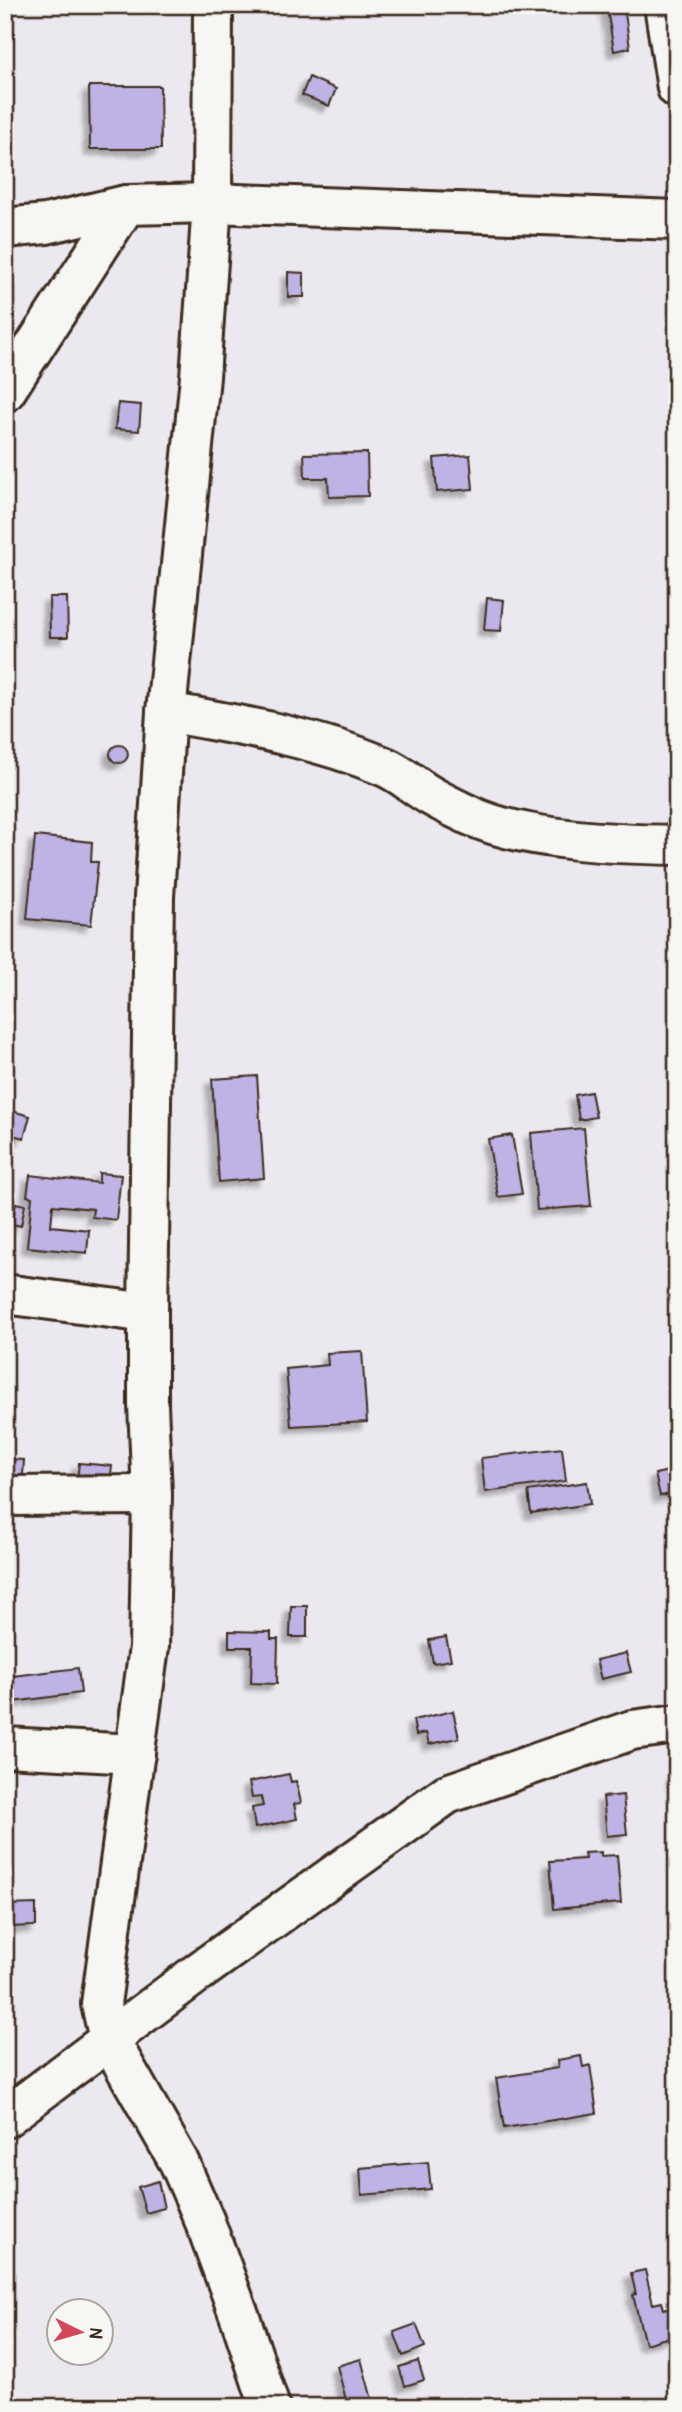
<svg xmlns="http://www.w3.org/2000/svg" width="682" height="2412" font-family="'Patrick Hand',sans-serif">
  <defs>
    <filter id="shadow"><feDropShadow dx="-6" dy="6" stdDeviation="2" flood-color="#0004"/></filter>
  </defs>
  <rect width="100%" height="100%" fill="#ebe9ef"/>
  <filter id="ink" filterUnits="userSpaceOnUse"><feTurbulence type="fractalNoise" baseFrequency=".0143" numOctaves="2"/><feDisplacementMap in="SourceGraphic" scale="14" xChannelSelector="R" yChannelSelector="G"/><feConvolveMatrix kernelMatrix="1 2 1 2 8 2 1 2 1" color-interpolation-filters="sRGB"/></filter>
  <g filter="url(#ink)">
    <!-- building -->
    <g fill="#bfb3e5" stroke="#3b2a1e" stroke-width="2" filter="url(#shadow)">
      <polygon points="624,6 630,48 614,51 607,9"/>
      <polygon points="309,77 336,89 329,106 302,95"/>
      <polygon points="89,86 160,86 161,149 90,149"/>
      <polygon points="288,272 304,273 304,297 288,297"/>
      <polygon points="118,403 141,405 139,431 115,429"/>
      <polygon points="367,453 368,496 329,497 328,478 305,478 304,454"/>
      <polygon points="470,455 473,489 437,492 434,458"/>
      <polygon points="49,597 67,597 68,637 50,637"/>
      <polygon points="487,598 504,600 501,631 484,630"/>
      <circle cx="119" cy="754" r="9"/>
      <polygon points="35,836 92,842 91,862 98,862 91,925 27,919"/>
      <polygon points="257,1076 264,1178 219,1182 212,1079"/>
      <polygon points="591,1092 596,1117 579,1120 575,1095"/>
      <polygon points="5,1109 30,1116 24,1138 5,1133"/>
      <polygon points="584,1128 591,1206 537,1210 531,1133"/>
      <polygon points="512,1135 522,1194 498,1197 488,1139"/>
      <polygon points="99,1173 121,1175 116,1220 92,1217 93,1209 53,1205 51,1226 89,1230 87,1253 27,1247 32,1197 27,1196 30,1175 99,1183"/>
      <polygon points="16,1203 25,1205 21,1226 12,1224"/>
      <polygon points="362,1351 367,1422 291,1426 286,1369 328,1365 327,1353"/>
      <polygon points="562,1448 566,1481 485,1492 481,1458"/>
      <polygon points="5,1459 24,1460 23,1476 5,1474"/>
      <polygon points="79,1463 112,1466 110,1483 77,1480"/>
      <polygon points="677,1469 677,1493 660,1496 655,1474"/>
      <polygon points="587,1482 590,1504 531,1513 528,1491"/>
      <polygon points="291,1606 307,1606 307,1637 290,1637"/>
      <polygon points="229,1631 271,1632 271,1639 278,1639 277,1684 251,1683 252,1647 229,1647"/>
      <polygon points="446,1637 451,1660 433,1663 429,1640"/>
      <polygon points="626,1653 631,1672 601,1679 596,1660"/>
      <polygon points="78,1668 81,1693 5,1703 5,1677"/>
      <polygon points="453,1711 459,1738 429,1744 426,1733 416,1735 413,1720"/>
      <polygon points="289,1774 291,1782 296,1781 301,1803 294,1804 297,1819 255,1828 252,1808 263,1806 261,1797 252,1798 249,1782"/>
      <polygon points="677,1775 677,1799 673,1776"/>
      <polygon points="623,1795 627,1834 607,1836 603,1797"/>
      <polygon points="601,1852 601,1856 617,1855 621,1903 554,1909 550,1861 585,1859 584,1853"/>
      <polygon points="36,1904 36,1926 5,1927 5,1905"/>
      <polygon points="581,2056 583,2067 590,2065 597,2113 504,2128 496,2078 558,2068 557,2060"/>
      <polygon points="428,2162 431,2189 362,2195 360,2168"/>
      <polygon points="158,2181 164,2208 146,2213 138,2187"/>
      <polygon points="645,2270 653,2304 662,2302 664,2309 674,2306 677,2314 677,2335 645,2344 633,2295 636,2294 631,2273"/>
      <polygon points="416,2324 425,2347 403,2356 394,2332"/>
      <polygon points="102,2331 107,2349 102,2351"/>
      <polygon points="74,2352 95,2352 75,2357"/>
      <polygon points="361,2359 373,2403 361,2407 348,2407 337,2366"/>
      <polygon points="418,2361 424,2380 405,2386 399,2367"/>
    </g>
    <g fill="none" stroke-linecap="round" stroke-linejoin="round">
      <defs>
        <g id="minor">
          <polyline points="213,5 212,203 200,377 166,712 154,897 148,1313 148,1405 152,1495 149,1647 101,2004 109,2039 179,2162 205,2222 241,2320 270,2407"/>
          <polyline points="664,5 677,88"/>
          <polyline points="5,228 46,224 126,205 212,203 677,220"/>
          <polyline points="5,392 126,205"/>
          <path d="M166 712C240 725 313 737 383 766 401 773 416 788 433 797 445 804 459 810 471 816 526 841 617 844 677 845"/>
          <polyline points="5,1294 148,1313"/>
          <polyline points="5,1496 152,1495"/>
          <polyline points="5,1747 135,1754"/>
          <polyline points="5,2118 200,1971 447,1794 632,1730 677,1724"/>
        </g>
      </defs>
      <!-- minor casing -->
      <use href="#minor" stroke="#3b2a1e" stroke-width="44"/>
      <!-- minor -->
      <use href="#minor" stroke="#f6f6f2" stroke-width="38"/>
    </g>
  </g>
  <!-- margin -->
  <rect width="682" height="2412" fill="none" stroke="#f6f6f2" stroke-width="28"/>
  <rect x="14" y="14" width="654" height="2384" fill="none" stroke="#3b2a1e" stroke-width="2.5" filter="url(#ink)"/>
  <!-- north arrow -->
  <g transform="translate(80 2332) rotate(95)"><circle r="33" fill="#f6f6f2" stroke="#aba49d" stroke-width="2"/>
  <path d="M0-5L12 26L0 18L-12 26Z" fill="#d1495b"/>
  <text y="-10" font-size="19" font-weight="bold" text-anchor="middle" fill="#3b2a1e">N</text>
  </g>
</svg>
